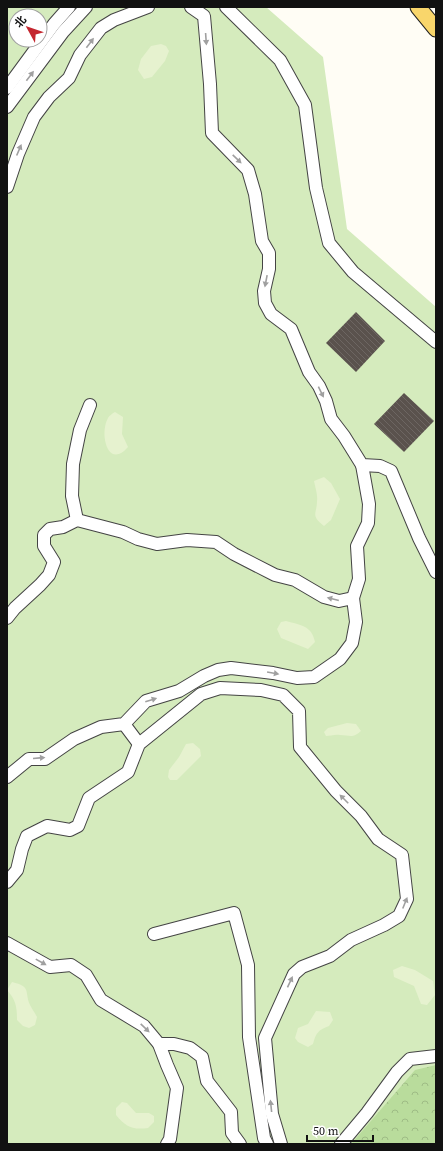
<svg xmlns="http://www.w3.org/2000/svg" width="443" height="1151" font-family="'Source Serif 4','Noto Sans SC',serif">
  <defs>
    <pattern id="forest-crowns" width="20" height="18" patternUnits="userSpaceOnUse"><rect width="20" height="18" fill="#b9dc9c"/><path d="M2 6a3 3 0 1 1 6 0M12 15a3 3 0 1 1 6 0" fill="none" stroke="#9ebc85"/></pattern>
    <pattern id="building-back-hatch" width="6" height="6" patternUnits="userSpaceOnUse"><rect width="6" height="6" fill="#5a524d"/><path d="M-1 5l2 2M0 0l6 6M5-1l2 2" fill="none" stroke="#6d6662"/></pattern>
  </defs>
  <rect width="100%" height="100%" fill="#fffdf5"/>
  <!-- grass -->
  <path fill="#d5ebbd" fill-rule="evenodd" d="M7 7H266L323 57 347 229 436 307V1144H7ZM16 16H40V40H16Z"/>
  <!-- forest -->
  <polygon fill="url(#forest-crowns)" points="436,1065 436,1144 351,1144 415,1070"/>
  <!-- pitch -->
  <g fill="#e6f2cf">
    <polygon points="161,44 166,46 169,51 165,61 152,77 144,79 138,70 141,59 151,46"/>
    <path d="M115 412 123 417 122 434 128 447C108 470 99 434 108 418 109 416 113 413 115 412Z"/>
    <path d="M324 477 331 483 340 499 331 520 324 526C310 515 317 514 317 501 318 495 315 487 314 481Z"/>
    <path d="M286 621C301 625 312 626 315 642L308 649 281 638 277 629 281 622Z"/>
    <path d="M347 723 356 724 361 731C352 739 350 735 340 735 335 734 330 736 326 736L324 732 328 728Z"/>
    <polygon points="193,743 200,749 201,756 177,780 170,780 168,777 169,770 179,757 186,744"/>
    <polygon points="402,966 415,970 433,981 435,995 427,1005 421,1004 414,986 394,977 393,970"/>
    <path d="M12 982C32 987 24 991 30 1005 32 1009 35 1013 37 1017L35 1025 29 1028 23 1026 17 1020C17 1007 16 1000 7 990Z"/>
    <path d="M316 1011 330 1012 333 1020 329 1026C318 1030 316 1033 313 1044L308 1047 298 1042 295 1038 298 1028 308 1024Z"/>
    <path d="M122 1102 127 1103 136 1113H149L154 1116V1122L148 1128C132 1130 126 1127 116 1115V1108Z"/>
  </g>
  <!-- building -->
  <g fill="url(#building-back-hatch)">
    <polygon points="356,312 385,341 356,372 326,343"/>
    <polygon points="404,393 434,421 404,452 374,424"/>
  </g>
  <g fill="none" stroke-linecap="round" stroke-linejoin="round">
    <defs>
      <g id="minor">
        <polyline points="191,7 204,16 210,84 212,133 248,170 255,194 262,241 269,253 269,269 264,291 265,303 271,314 291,329 309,372 319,386 326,401 331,419 344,436 362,465 380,466 391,471 419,538 436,572"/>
        <polyline points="226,7 280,60 305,105 316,188 329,243 353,272 436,342"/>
        <polyline points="7,88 54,24 69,7"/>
        <polyline points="7,107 63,32 86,7"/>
        <polyline points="7,187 18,154 34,117 49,97 69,78 80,55 101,28 114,20 148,7"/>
        <polyline points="77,520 72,496 73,464 80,430 90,405"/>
        <polyline points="353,598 359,579 357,546 368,523 369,504 362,465"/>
        <polyline points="7,618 15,608 40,585 49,575 54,562 44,546 44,535 50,529 63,527 77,520 123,532 138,539 157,544 187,540 216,542 234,554 275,575 295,580 324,597 339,601 353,598 356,622 352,643 340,659 314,677 297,678 273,673 231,668 218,670 204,676 179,691 146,701 124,724 101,727 74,739 45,759 29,759 7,777"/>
        <polyline points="124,724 139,744"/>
        <polyline points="7,882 17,870 22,849 27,836 47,826 70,830 78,826 89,798 128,772 139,744 201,694 220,688 261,690 283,695 299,711 300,747 336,791 361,816 378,839 402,855 407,899 399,916 384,925 351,940 330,956 302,967 294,974 265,1038 272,1114 281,1144"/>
        <polyline points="154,934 234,913 248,965 249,1037 264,1138 267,1144"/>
        <polyline points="7,943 50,967 71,965 86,975 101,1000 144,1026 159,1044 167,1065 177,1088 170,1139 167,1144"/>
        <polyline points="159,1044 174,1044 190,1048 202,1057 207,1081 231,1112 232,1133 240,1144"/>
        <polyline points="341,1144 367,1113 397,1072 410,1059 436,1056"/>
      </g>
      <polyline id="major" points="418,7 436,29"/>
    </defs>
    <!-- minor casing -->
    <use href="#minor" stroke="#444" stroke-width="14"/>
    <!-- major casing -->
    <use href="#major" stroke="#222" stroke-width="17"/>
    <!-- minor -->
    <use href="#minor" stroke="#fff" stroke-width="12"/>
    <!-- major -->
    <use href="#major" stroke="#f9d66b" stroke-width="15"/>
  </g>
  <!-- one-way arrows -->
  <defs><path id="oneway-solid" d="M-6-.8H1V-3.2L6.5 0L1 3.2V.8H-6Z"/></defs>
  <g fill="#a0a0a0">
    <use href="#oneway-solid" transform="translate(206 39) rotate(86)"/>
    <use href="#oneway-solid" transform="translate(90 43) rotate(-53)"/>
    <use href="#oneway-solid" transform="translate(30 76) rotate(-53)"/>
    <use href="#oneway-solid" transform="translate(19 150) rotate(-67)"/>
    <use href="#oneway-solid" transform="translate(237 159) rotate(44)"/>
    <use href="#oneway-solid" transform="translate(266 281) rotate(101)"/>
    <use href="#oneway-solid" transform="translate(321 392) rotate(64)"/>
    <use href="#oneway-solid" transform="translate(333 599) rotate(-166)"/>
    <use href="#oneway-solid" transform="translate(273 673) rotate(10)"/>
    <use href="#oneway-solid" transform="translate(151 700) rotate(-18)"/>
    <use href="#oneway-solid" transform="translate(39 758) rotate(-5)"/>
    <use href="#oneway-solid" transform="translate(344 799) rotate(-135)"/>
    <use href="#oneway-solid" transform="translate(405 903) rotate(-68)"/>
    <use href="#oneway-solid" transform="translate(41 962) rotate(29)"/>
    <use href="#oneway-solid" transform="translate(290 982) rotate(-65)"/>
    <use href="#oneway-solid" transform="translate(145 1028) rotate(44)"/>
    <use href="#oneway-solid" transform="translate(271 1106) rotate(-96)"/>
  </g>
  <!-- border -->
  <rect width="443" height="1151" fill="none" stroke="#111111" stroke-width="16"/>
  <!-- north arrow -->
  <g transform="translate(28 28) rotate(310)"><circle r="19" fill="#ffffff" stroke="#a0a0a0"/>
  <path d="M0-3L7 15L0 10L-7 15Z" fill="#c4262e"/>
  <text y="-6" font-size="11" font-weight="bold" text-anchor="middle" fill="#111111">北</text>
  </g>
  <!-- scale -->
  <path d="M307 1135v6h66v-6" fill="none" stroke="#111111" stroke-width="2"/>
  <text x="313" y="1135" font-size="12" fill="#111111" stroke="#ffffff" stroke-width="3" paint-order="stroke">50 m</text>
</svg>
